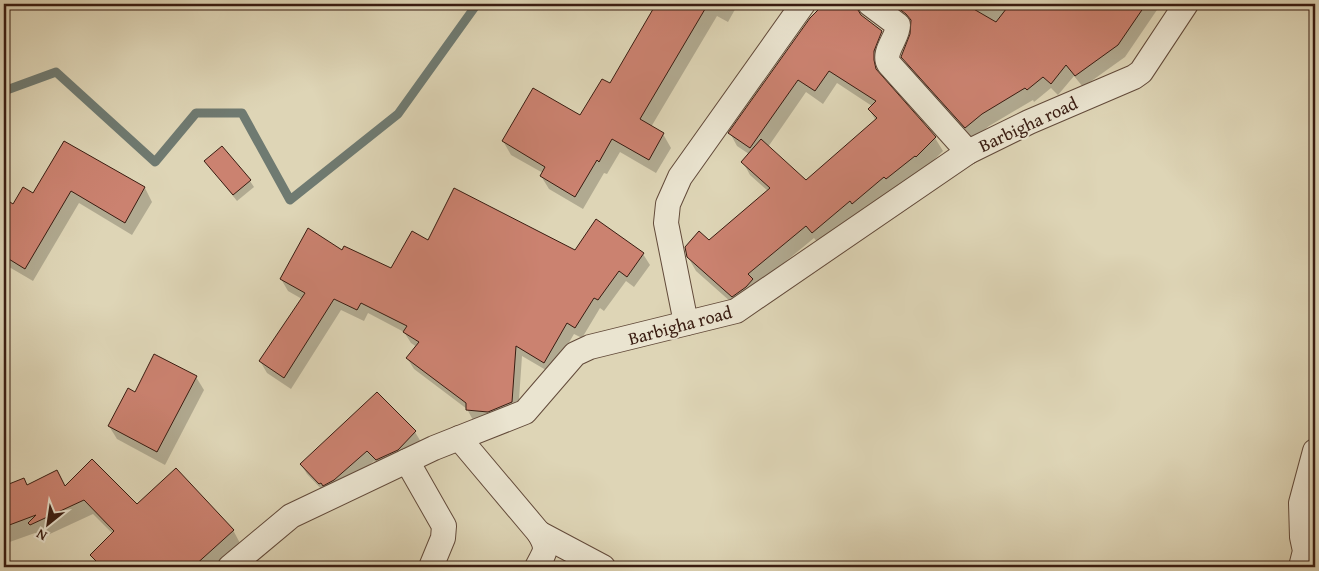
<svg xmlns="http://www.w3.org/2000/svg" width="1319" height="571" font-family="'Gentium Book Plus',serif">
  <rect width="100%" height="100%" fill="#ded5b6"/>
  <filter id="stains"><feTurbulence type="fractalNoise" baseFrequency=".004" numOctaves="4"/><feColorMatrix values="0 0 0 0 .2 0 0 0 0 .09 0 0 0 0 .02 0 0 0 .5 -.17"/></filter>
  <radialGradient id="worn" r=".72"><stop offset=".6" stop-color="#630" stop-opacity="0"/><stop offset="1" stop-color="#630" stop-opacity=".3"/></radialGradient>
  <!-- shadow -->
  <g fill="#0003" fill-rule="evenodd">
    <polygon points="658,4 738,4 728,22 717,16 651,127 663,134 671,148 656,173 620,152 607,174 604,173 583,209 549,189 541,176 543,173 511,155 503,141 580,117 610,85"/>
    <path d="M825 4H842L870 35 877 48 865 68 880 76 935 138 943 151 924 170 894 191 892 189 860 216 820 245 814 238 756 286 740 310 696 271 688 257 709 241 768 191 750 175 743 162 749 154 737 146 730 133 811 18ZM837 83 872 106 869 109 876 121 806 182 768 147 806 92 823 104Z"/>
    <polygon points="934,4 1161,4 1125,57 1083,87 1074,76 1058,95 1051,88 1034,102 1033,100 989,126 973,139 910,69 903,57 912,34"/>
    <polygon points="65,143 145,188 152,202 132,235 79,203 33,281 4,264 4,200 14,205 34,195"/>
    <polygon points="206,162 250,181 254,187 237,201"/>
    <polygon points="428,242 575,252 643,254 650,265 634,287 626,281 604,311 600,308 582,338 574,334 551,373 522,356 518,414 474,422 467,409 414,369 407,358 417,347 411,343 404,332 368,313 364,321 341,310 291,389 267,373 260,361 302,299 288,291 281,279 343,251 391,270"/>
    <polygon points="196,377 204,390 165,465 117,439 109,426 136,393"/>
    <polygon points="415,432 421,442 383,470 374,461 340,491 326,494 307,474 301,464"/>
    <polygon points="23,480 27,486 65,487 233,530 241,545 217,567 99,567 92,556 113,534 93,514 39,539 35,533 4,544 4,487"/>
  </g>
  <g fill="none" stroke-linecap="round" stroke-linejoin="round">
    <!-- stream -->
    <polyline stroke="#6f7a71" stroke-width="9" points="4,91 56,72 155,162 196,113 242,113 290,200 398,114 477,4"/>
  </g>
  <!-- building -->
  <g fill="#cb8270" stroke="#391c11">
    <polygon points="656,4 708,4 640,119 664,133 649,160 612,139 599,162 597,160 575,197 540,176 545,167 502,141 533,88 580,115 602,79 610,83"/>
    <polygon points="824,4 856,4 858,10 861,15 882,31 874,51 874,60 876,69 936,137 916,157 915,156 886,179 884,177 852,204 850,201 812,233 806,226 748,274 753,279 746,287 732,297 687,257 685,247 699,231 709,240 770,188 741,162 761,139 806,180 877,118 868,109 876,101 829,71 815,91 798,80 750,148 728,133 810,18"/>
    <polygon points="893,4 965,4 996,22 1010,4 1146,4 1118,45 1075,76 1066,65 1051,84 1043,77 1027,90 1025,88 982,114 965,128 901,57 910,34 911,20 906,14"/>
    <polygon points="64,141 145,187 125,223 71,191 25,269 4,256 4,198 13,204 23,187 33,193"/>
    <polygon points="222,146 251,180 233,195 204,161"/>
    <polygon points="454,188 575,250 596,219 644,253 627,277 619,271 598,300 594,298 575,328 567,323 544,363 516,346 512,402 488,412 466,410 466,403 406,358 419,342 403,332 407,326 361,303 357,310 334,299 284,378 259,361 305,293 280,279 308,228 342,250 344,246 391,268 412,231 428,240"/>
    <polygon points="154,354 197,376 157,452 108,426 128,388 135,392"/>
    <polygon points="377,392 416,431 398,450 376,460 367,451 334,480 323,486 321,483 319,484 300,464"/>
    <polygon points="92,459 137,504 176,468 234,530 193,567 102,567 90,555 114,531 84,500 30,525 28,523 36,515 4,527 4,486 24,478 27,485 57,470 65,486"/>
  </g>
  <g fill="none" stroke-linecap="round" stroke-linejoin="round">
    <defs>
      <g id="street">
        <path d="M870 4 898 25C898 38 882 52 889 64L968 152"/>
        <polyline points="686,323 666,223 668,204 680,177 803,4"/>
        <path d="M459 438 539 533C549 550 545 551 537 567"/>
        <polyline points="407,461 444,526 443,538 431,567"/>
        <polyline points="539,533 603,567"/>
        <polyline points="230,567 291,516 434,448 525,412 575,354 590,347 736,311 968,152 1029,122 1134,77 1141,72 1186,4"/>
        <polyline points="1301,567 1305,551 1302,537 1301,503 1315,451"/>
      </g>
    </defs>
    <!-- street casing -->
    <use href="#street" stroke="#624a3a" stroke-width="26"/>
    <!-- street -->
    <use href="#street" stroke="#eae4d0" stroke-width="24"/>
  </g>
  <g text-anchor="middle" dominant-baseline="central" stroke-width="4" stroke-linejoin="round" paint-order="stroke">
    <!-- street labels -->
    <g font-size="18" fill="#391c11" stroke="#eae4d0">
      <text transform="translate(1028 124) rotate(-25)">Barbigha road</text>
      <text transform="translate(680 325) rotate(-15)">Barbigha road</text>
    </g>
  </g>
  <!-- margin -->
  <rect width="1319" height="571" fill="none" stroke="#ded5b6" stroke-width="20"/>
  <rect x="5" y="5" width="1309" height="561" fill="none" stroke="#391c11" stroke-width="2.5"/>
  <rect x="10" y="10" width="1299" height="551" fill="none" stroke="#391c11"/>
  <!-- north arrow -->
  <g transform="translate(48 524) rotate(210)" stroke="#eae4d0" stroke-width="4" paint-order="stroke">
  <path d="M0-4L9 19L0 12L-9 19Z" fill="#391c11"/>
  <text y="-8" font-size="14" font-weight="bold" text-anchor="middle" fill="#391c11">N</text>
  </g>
  <rect width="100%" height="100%" filter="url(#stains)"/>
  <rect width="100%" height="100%" fill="url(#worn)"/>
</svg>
